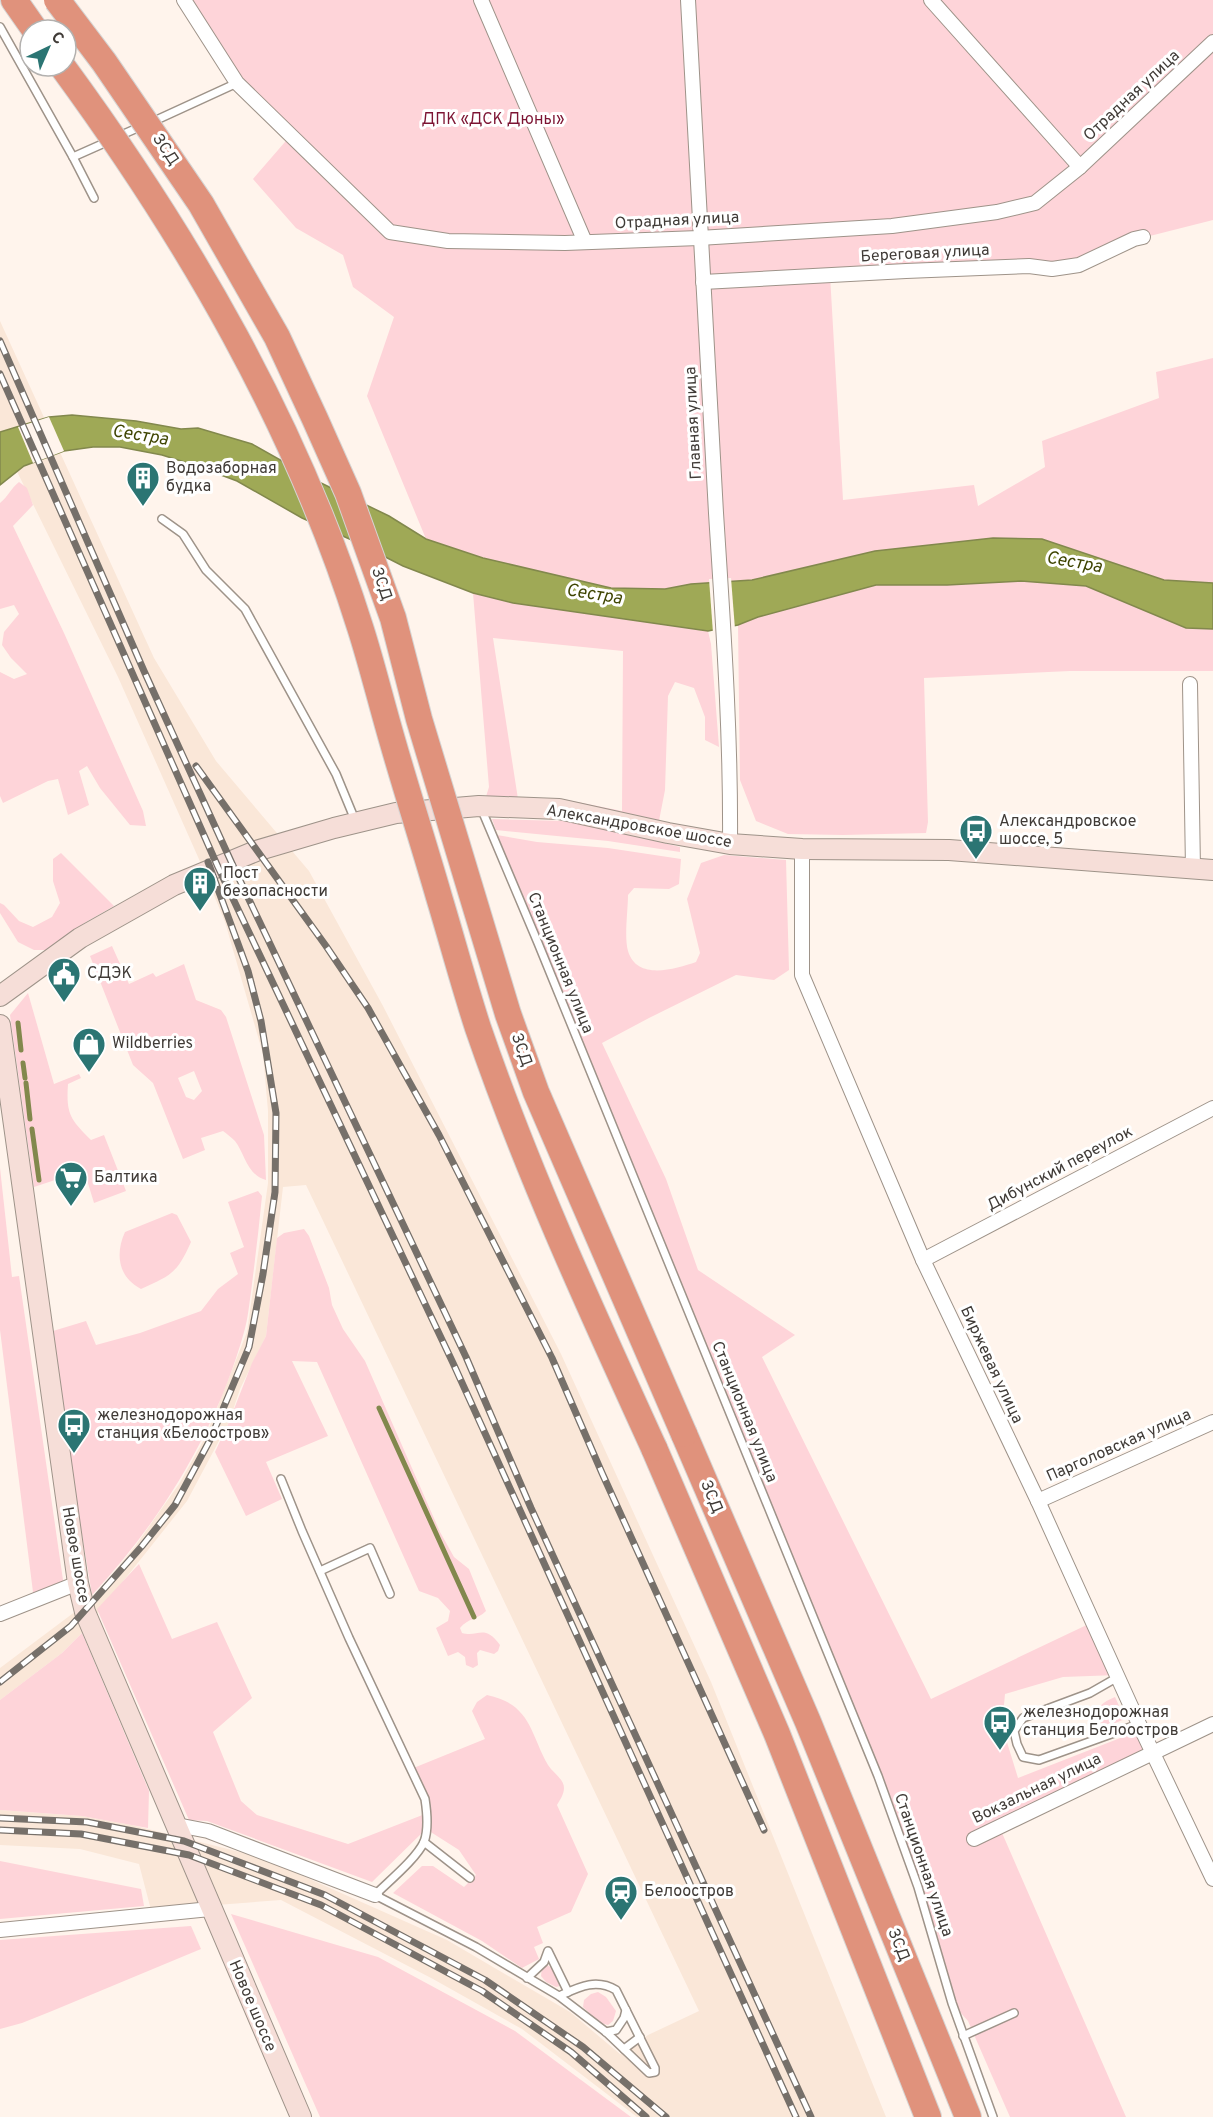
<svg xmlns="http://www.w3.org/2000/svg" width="1213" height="2117" font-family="Overpass,sans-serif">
  <rect width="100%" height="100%" fill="#fff4ec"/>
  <!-- built -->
  <polygon fill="#fae7d8" points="0,321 154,658 216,761 309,871 383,1006 561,1354 711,1682 886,2117 637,2117 522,2029 433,1979 281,1900 151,1910 139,1864 80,1849 0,1845 0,1810 82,1816 132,1825 260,1857 447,1940 570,2012 620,2054 648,2035 699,2011 306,1185 283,1187 266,1336 240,1389 229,1422 187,1501 82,1633 62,1653 0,1700 0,1668 92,1599 136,1545 179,1484 206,1436 247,1332 268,1183 268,1111 263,1054 225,922 202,866 118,677 0,437"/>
  <!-- green -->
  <g fill="#fed4d9" fill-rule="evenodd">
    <polygon points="184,0 1213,0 1213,220 1130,241 1079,265 830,275 843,500 974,485 978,506 1045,467 1042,441 1159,398 1156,372 1213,358 1213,583 1164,580 1042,539 993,538 875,551 752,580 691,584 665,589 611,588 483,558 426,539 367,396 394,317 353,287 343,255 296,228 253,179 291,135 241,87"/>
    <path d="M19 482 27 488 33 505 13 526 64 633 143 811 146 826 130 825 100 788 87 766 79 771 89 805 68 815 58 779 48 781 3 803 0 796V672L14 679 27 674 11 658 2 645 4 632 19 614 14 605 0 609V503C8 497 11 488 19 482Z"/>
    <polygon points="1021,581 1086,586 1186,628 1213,629 1213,671 1070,671 924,678 928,822 926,833 843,835 788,834 756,821 740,780 738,625 758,617 876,585"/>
    <path d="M473 593 513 603 708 631 711 644 719 747 705 740V717L694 688 675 682 668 696 665 790 657 831 483 806 489 787ZM493 638 623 651 622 811 563 799H518Z"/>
    <polygon points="492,819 563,821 610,830 680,847 680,852 608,841 496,830"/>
    <path d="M497 835 537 842 608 848 681 859 679 884 669 889 634 888 628 895C628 910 624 937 628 951 637 981 675 969 696 962L700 953 687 899 701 863 724 855 786 860 789 970 774 980 736 975 649 1018 602 1043 666 1179 698 1270 795 1335 762 1357 931 1699 1093 1622 1117 1675 1063 1677 1005 1694 1002 1726 1018 1778 1133 1733 1141 1727 1151 1750 999 1826 1126 2117H1010L968 2021 952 2003 918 1887 881 1784 536 939Z"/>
    <polygon points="61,853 114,906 86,922 46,950 34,950 18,942 0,913 0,903 4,905 19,921 33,927 52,917 60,903 53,881 53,859"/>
    <path d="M112 946 129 984 153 973 156 977 184 964 196 1000 221 1010 226 1017 264 1135 266 1180C247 1175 245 1154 235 1141 231 1137 227 1134 223 1131L201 1138 205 1150 183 1159 153 1083 133 1065 90 956ZM194 1071 202 1091 194 1100 186 1097 178 1078Z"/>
    <path d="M28 993 54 1084 79 1074 81 1078 68 1084C66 1114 70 1119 91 1140L104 1135 126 1191 94 1203 87 1180 59 1190 55 1180 34 1187 10 1015Z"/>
    <polygon points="0,1168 12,1277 19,1276 64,1587 34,1600 0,1330"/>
    <path d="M258 1191 262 1196C259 1228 255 1260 251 1292 249 1305 248 1319 244 1332 217 1430 161 1521 92 1595L71 1467 53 1331 86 1321 96 1345 140 1333 201 1311 218 1289 238 1274 230 1253 244 1247 228 1202Z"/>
    <path d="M172 1213 177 1215 191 1242C177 1273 172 1275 141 1289 118 1277 115 1254 125 1232Z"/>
    <path d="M304 1229 309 1236 329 1288 332 1305 343 1329 365 1361 440 1532 454 1557 469 1569 486 1611C477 1620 468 1618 460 1628L462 1633C478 1638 484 1623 500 1645L498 1651 494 1654 480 1650 477 1653 478 1665 473 1668 466 1665 465 1657 458 1652 448 1656 436 1628 448 1621 450 1611 438 1598 419 1591 317 1362 292 1361 328 1436 266 1462 282 1499 246 1516 215 1452 229 1422 252 1363 266 1336 277 1238 284 1233Z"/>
    <path d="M139 1564 172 1639 217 1622 252 1698 213 1732 241 1801 257 1815 348 1844 425 1814 426 1807 411 1769 485 1739 472 1711 477 1702 487 1695C531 1704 530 1733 548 1765 553 1773 564 1779 564 1788 564 1794 560 1800 557 1805L588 1874 571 1912 537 1927 543 1943 534 1947 539 1959 522 1968 482 1941 393 1893 422 1866H433L464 1887 476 1875 459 1850 426 1829 372 1882 207 1821 189 1820 97 1609Z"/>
    <polygon points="82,1633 149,1791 148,1828 82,1816 0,1810 0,1700 62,1653"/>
    <path d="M1115 1697 1125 1719 1108 1726 1099 1722C1093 1708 1103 1702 1115 1697Z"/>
    <polygon points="0,1861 141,1889 144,1906 0,1919"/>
    <polygon points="231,1914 378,1957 515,2031 631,2117 320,2117"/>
    <polygon points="191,1926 201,1949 52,2011 22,2023 0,2029 0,1940"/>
    <polygon points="547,1965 552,1968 560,1986 556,1987 546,1982 541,1976 542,1967"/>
    <polygon points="598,1992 606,1997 616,2011 613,2021 608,2025 600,2023 583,2007 584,2000 591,1994"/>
  </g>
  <!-- water -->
  <polygon fill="#9fa956" stroke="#82884d" stroke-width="1.5" points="72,415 136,421 181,429 198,428 252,444 321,483 389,516 426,539 483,558 611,588 665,589 691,584 752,580 875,551 993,538 1042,539 1164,580 1213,583 1213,629 1186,628 1086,586 1021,581 947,585 876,585 758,617 738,625 708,631 513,603 473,593 403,566 354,541 302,518 237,481 197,466 162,455 120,447 93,447 64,451 24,466 0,485 0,432 49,417"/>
  <!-- pier -->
  <g fill="#fff4ec">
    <polygon points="49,417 64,451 33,463 18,427"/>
    <polygon points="731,578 735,629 713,633 709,579"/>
  </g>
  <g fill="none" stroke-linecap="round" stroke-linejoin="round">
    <!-- stream -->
    <g stroke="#82884d" stroke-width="5">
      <polyline points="18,1023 21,1050"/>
      <polyline points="23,1063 25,1078"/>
      <polyline points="26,1083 30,1119"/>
      <polyline points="32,1129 39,1180"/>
      <polyline points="379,1408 474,1617"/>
    </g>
    <defs>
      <g id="lane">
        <polyline points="0,27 73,157 109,141"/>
        <polyline points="152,122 237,83"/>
        <polyline points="119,136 142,126"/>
        <polyline points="73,157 94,198"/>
        <polyline points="162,519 183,534 206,570 245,609 336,774 355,820"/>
        <polyline points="481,808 538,943 878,1776 918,1887 952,2003 993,2117"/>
        <path d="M281 1479 302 1531 349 1638 425 1799C427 1812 429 1829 424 1842 416 1859 389 1881 375 1895L476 1947 559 1996 606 2032 649 2073 655 2072V2068L616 1990C596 1978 579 1987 559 1996"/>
        <polyline points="320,1571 370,1548 390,1594"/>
        <polyline points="1118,1677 1090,1693 1023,1718 1014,1731 1017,1744 1023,1757 1039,1760 1139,1724"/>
        <polyline points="424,1842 470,1878"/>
        <polyline points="527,1978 544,1962 548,1951 568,1992"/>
        <polyline points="606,2032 616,2030 624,2018 626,2010"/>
        <polyline points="963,2036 1014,2013"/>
        <polyline points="624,2049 640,2037"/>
      </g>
      <g id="street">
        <polyline points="184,0 237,83 390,232 448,241 565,243 699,238 892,226 997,212 1035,203 1080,167 1213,42"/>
        <polyline points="481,0 585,242"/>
        <path d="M688 0C696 171 706 342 716 513 723 623 731 733 730 844"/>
        <polyline points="931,0 1080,167"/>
        <polyline points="703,282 906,271 1029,266 1052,269 1079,265 1134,239 1143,237"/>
        <polyline points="1190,684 1193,869"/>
        <polyline points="802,849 802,975 923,1260 1038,1501 1139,1724 1213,1879"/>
        <polyline points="923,1260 1213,1108"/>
        <polyline points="1038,1501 1213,1422"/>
        <polyline points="0,1614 78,1583"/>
        <polyline points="177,1825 208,1831 375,1895"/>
        <polyline points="974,1839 1213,1724"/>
        <polyline points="0,1930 210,1909"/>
      </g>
      <g id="secondary">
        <polyline points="0,996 80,938 174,885 256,851 334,828 396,813 479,806 559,809 668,833 730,844 802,849 949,850 1213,870"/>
        <polyline points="0,1025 78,1583 85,1612 301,2117"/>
      </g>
      <g id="highway">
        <polyline points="14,0 35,30"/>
        <polyline points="684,1434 808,1722 968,2117"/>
        <polyline points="654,1448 777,1734 928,2117"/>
      </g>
    </defs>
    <!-- lane casing -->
    <use href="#lane" stroke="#9e9389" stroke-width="10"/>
    <!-- street casing -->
    <use href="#street" stroke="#9e9389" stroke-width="16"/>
    <!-- secondary casing -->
    <use href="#secondary" stroke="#9e9389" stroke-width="22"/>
    <!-- highway casing -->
    <use href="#highway" stroke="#d5d4d3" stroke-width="28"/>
    <!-- lane -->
    <use href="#lane" stroke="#fff" stroke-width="7"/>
    <!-- street -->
    <use href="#street" stroke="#fff" stroke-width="14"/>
    <!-- secondary -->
    <use href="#secondary" stroke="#f6ded8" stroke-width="20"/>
    <!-- highway -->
    <use href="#highway" stroke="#e0927c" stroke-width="26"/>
    <defs>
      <g id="rail">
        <polyline points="0,341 144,671 235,870 466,1357 531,1508 811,2117"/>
        <polyline points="0,374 218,867 453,1363 796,2117"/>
        <polyline points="196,766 326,946 368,1008 439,1135 552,1358 602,1473 764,1830"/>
        <polyline points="0,1682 71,1626 142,1546 175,1505 210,1440 249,1347 263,1274 275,1192 276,1113 261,1021 248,971 208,862"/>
        <polyline points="0,1818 87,1822 184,1841 325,1895 485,1980 583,2047 666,2117"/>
        <polyline points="0,1830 81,1834 189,1855 321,1905 482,1991 571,2052 646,2117"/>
      </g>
    </defs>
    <!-- rail casing -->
    <use href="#rail" stroke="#76706a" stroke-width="7"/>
    <!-- rail -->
    <use href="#rail" stroke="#fff" stroke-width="4.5" stroke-dasharray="14" stroke-linecap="butt"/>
    <defs>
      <g id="highway-bridge">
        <polyline points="57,0 104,62 201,204 277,337 315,419 348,493 393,618 419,719 508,1014 536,1092 684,1434"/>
        <path d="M62 66C188 238 296 423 360 627 370 658 378 690 387 722 403 780 422 838 439 897 452 940 464 985 478 1028 527 1171 591 1310 654 1448"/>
      </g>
    </defs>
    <!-- highway-bridge casing -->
    <use href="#highway-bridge" stroke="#d5d4d3" stroke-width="28" stroke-linecap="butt"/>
    <!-- highway-bridge -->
    <use href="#highway-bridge" stroke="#e0927c" stroke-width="26"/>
  </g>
  <!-- icons -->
  <defs>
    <symbol id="building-pin" viewBox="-11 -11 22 30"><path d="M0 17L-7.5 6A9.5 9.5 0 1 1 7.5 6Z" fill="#2b7573" stroke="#fff"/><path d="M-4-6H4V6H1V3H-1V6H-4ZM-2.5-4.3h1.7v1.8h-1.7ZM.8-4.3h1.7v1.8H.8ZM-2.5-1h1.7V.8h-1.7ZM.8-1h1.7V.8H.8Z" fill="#fff"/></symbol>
    <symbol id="bus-pin" viewBox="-11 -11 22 30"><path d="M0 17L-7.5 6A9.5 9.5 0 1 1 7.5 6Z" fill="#2b7573" stroke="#fff"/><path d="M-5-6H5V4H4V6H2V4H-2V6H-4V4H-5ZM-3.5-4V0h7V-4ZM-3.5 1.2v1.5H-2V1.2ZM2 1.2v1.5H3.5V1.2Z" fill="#fff"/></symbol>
    <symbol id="civic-pin" viewBox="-11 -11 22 30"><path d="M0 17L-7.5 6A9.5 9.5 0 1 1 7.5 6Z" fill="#2b7573" stroke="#fff"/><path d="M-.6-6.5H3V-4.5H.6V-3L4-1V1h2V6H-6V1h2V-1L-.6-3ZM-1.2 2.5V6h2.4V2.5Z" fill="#fff"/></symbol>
    <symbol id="shop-pin" viewBox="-11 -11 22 30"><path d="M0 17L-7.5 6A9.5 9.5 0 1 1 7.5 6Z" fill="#2b7573" stroke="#fff"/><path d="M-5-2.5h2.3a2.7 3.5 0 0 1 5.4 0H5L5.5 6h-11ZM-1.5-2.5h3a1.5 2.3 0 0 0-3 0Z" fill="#fff"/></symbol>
    <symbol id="supermarket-pin" viewBox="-11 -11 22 30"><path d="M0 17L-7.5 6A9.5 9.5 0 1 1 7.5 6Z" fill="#2b7573" stroke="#fff"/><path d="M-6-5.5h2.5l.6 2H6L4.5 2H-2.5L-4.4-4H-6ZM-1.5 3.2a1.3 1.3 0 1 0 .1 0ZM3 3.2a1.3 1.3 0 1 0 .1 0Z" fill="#fff"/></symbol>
    <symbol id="station-pin" viewBox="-11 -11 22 30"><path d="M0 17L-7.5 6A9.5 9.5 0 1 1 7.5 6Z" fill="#2b7573" stroke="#fff"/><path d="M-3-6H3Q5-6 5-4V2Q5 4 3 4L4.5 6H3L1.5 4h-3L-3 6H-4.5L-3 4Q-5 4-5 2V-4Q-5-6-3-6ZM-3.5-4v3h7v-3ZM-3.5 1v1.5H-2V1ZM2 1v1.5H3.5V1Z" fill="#fff"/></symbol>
  </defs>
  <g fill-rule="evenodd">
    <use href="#building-pin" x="124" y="459" width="38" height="52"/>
    <use href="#bus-pin" x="957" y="812" width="38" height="52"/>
    <use href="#building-pin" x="181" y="864" width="38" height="52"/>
    <use href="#civic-pin" x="45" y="955" width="38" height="52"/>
    <use href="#shop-pin" x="70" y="1025" width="38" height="52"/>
    <use href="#supermarket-pin" x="52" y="1159" width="38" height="52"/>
    <use href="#bus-pin" x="55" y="1406" width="38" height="52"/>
    <use href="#bus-pin" x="981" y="1703" width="38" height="52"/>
    <use href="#station-pin" x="602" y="1873" width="38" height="52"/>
  </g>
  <g text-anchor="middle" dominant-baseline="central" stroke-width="6" stroke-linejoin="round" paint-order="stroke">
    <!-- street labels -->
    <g font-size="16" fill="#403b37" stroke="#fff">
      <text transform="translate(1132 96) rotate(-43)">Отрадная улица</text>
      <text transform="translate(165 150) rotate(56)">ЗСД</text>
      <text transform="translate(677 221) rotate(-3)">Отрадная улица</text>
      <text transform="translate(925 254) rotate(-3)">Береговая улица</text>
      <text transform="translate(694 423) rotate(-93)">Главная улица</text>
      <text transform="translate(381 584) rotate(71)">ЗСД</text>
      <text transform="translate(639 827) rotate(10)">Александровское шоссе</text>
      <text transform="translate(560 963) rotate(68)">Станционная улица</text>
      <text transform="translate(521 1050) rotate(70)">ЗСД</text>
      <text transform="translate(1060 1169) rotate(-28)">Дибунский переулок</text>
      <text transform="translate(991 1365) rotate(65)">Биржевая улица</text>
      <text transform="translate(744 1412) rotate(68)">Станционная улица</text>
      <text transform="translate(1119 1446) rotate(-24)">Парголовская улица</text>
      <text transform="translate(711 1497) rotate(67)">ЗСД</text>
      <text transform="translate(75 1555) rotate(80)">Новое шоссе</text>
      <text transform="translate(1037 1789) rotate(-26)">Вокзальная улица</text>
      <text transform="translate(923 1865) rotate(71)">Станционная улица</text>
      <text transform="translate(898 1945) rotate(68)">ЗСД</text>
      <text transform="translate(252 2006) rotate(67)">Новое шоссе</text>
    </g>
    <!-- park labels -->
    <g font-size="16" fill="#7c1433" stroke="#fff">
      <text x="493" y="120">ДПК «ДСК Дюны»</text>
    </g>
    <!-- poi labels -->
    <g font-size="16" fill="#403b37" stroke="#fff" text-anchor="start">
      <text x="166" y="469">Водозаборная<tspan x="166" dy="18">будка</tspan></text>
      <text x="999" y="822">Александровское<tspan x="999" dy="18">шоссе, 5</tspan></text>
      <text x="223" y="874">Пост<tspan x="223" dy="18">безопасности</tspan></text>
      <text x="87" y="974">СДЭК</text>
      <text x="112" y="1044">Wildberries</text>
      <text x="94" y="1178">Балтика</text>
      <text x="97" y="1416">железнодорожная<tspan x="97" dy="18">станция «Белоостров»</tspan></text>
      <text x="1023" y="1713">железнодорожная<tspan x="1023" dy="18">станция Белоостров</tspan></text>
      <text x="644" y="1892">Белоостров</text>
    </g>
    <!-- water labels -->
    <g font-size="18" font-style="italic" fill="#3f4502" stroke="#fff">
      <text transform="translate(140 436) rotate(9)">Сестра</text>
      <text transform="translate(1074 563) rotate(10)">Сестра</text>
      <text transform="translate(594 595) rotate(9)">Сестра</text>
    </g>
  </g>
  <!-- north arrow -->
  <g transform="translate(48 48) rotate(44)"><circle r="28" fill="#ffffff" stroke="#b3b1af" stroke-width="1.5"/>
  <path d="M0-4.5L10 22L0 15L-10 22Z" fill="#2b7573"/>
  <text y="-9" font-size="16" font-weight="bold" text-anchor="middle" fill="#403b37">С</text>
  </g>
</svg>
